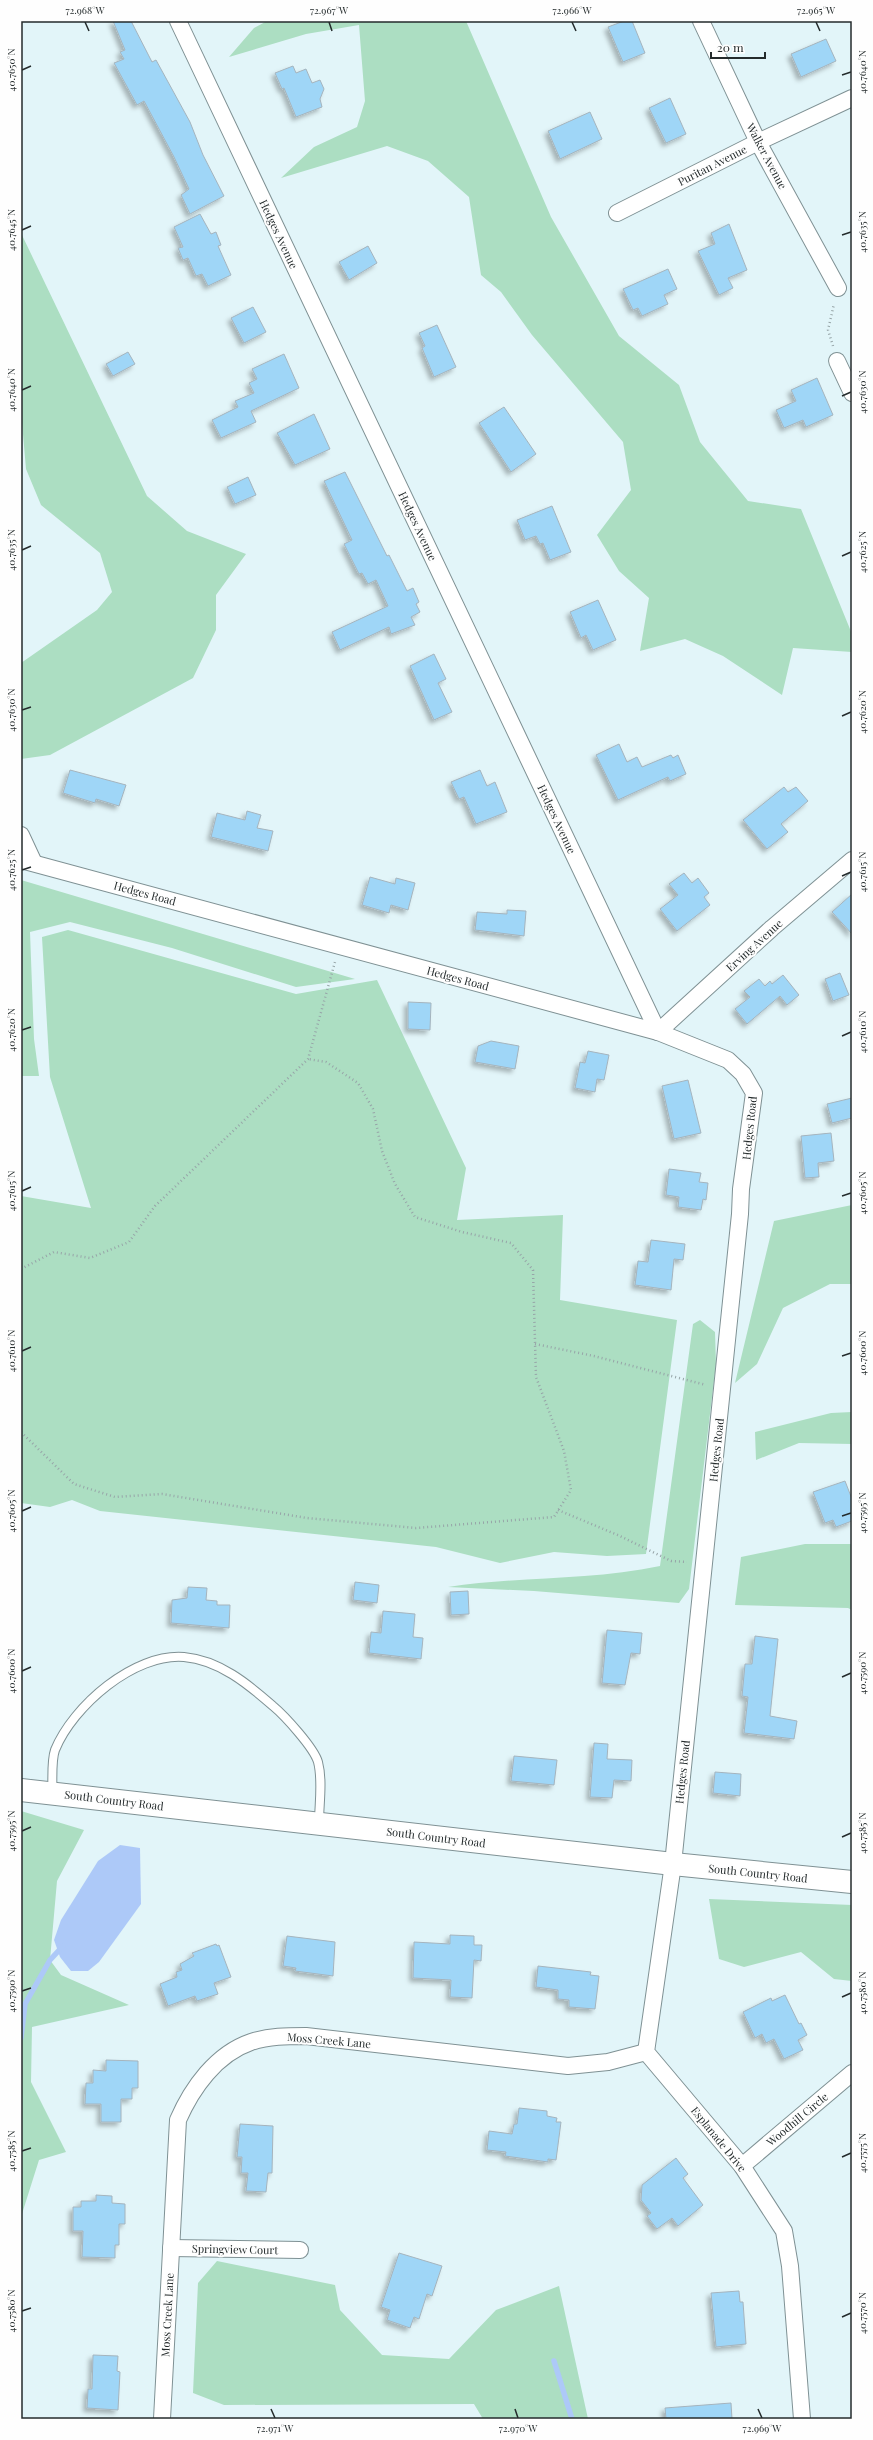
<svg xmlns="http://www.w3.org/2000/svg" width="873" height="2440" font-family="'Playfair Display',serif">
  <defs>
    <filter id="shadow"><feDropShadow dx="-3.5" dy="3.5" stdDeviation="2" flood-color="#0004"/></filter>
  </defs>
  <rect width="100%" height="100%" fill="#e2f5f9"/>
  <!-- green -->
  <g fill="#acdec2">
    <polygon points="267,21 466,21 551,217 619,336 679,385 700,442 748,501 801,509 852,634 852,652 793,648 782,695 723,656 685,639 640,651 649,598 619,571 597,535 631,490 623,442 532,335 501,292 481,275 469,197 428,161 387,146 281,178 314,147 357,127 365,101 359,25 306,34 229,57 254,28"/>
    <polygon points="21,233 147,496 187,531 246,554 216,595 216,630 193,678 50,755 21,759 21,663 97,610 112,592 100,553 41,505 26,469 21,411"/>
    <polygon points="21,880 355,979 296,987 172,948 70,922 30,932 34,1039 39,1076 21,1076"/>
    <polygon points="68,930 296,994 377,980 466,1168 457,1220 563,1215 560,1300 677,1320 646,1554 607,1556 554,1552 500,1563 436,1547 100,1511 72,1500 50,1507 21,1503 21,1196 91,1208 50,1077 42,937"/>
    <polygon points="852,1205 852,1284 830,1284 783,1308 757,1364 735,1383 774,1221"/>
    <path d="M700 1320 715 1332 716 1364 689 1589 679 1603 534 1591 448 1587C518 1576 590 1581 660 1566L693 1324Z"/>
    <polygon points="852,1412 852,1444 799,1443 756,1460 755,1432 831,1413"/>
    <polygon points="805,1544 852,1544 852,1610 848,1608 735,1605 741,1557"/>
    <polygon points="21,1811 84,1830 57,1881 50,1960 61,1975 129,2005 32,2027 31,2082 66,2152 39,2160 21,2217"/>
    <polygon points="709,1899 852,1905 852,1981 834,1979 801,1952 744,1967 719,1959"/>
    <polygon points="217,2261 335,2285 340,2310 382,2355 449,2359 496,2310 559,2286 588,2419 483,2419 474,2404 224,2405 193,2393 198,2283"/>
  </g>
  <!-- water -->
  <polygon fill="#adc9f8" points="120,1845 140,1848 141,1904 99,1962 88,1971 71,1971 60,1957 54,1940 61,1920 98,1861"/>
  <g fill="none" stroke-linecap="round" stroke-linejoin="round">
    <!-- stream -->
    <g stroke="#adc9f8" stroke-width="5.5">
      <polyline points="21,2038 25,2004 50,1960 63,1946"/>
      <polyline points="554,2361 572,2419"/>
    </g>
  </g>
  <!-- building -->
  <g fill="#9fd6f7" stroke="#a5b4bd" filter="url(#shadow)">
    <polygon points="113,21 131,21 152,62 156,60 190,122 203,155 224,196 190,214 181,195 189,189 174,157 144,101 137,105 114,63 124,59 120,52 125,50"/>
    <polygon points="624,21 632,21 645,53 623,62 608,27"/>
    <polygon points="826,39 836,61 801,77 791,54"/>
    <polygon points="293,66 296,73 306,69 312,83 320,80 324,89 320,99 322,107 296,117 284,88 282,89 275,73"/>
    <polygon points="670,98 686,134 666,143 649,108"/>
    <polygon points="590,112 602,139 560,159 548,131"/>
    <polygon points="200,214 211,234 216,232 221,245 218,246 231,275 208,286 202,274 196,276 188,258 183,260 178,248 183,247 174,227"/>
    <polygon points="729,224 747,270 728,278 733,288 719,295 698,251 715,244 711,233"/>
    <polygon points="368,246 377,263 349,280 339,262"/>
    <polygon points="668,269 677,289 664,295 668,304 642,316 638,308 633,310 623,289"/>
    <polygon points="253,307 266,332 244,343 231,318"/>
    <polygon points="437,325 456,367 434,377 422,348 425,346 419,333"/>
    <polygon points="128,352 135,364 113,376 106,364"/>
    <polygon points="284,354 299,388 251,411 256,422 221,438 212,420 238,407 235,401 254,393 249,383 257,379 252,369"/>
    <polygon points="817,378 833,415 806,427 803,420 784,428 776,410 796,401 791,390"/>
    <polygon points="504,407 536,454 511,472 479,423"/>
    <polygon points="314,414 330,449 295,465 277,433"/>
    <polygon points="345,472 387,556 389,555 407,591 413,588 419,602 416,604 420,612 411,617 415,625 391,634 389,627 340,650 332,632 388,606 376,580 368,584 362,573 359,574 344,544 352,540 324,481"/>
    <polygon points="248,477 256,495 235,504 227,487"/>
    <polygon points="552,506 571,552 550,560 543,543 540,544 536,536 525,540 517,520"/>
    <polygon points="598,600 616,640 593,650 586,635 581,638 570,612"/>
    <polygon points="434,654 446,679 438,683 452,712 434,720 410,666"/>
    <polygon points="619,744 627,762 637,757 642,767 671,755 673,758 678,755 686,774 670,781 668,777 618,800 596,755"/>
    <polygon points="70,770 126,785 119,806 96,799 95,803 63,793"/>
    <polygon points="480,770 487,786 495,782 507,812 476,824 464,797 459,799 451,782"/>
    <polygon points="784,787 788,792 796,787 808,801 781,824 788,832 767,849 743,820"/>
    <polygon points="247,811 261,815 257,828 273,831 268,851 211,837 217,813 245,820"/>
    <polygon points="684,873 692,883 698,878 709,893 704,897 710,905 677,931 660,909 678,895 669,884"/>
    <polygon points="370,877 395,884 396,878 415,883 408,910 391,905 389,913 362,905"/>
    <polygon points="852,894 852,934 832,912"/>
    <polygon points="507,910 526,911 524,936 475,930 477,912 507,914"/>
    <polygon points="840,973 849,995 833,1001 825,979"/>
    <polygon points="783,975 799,995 787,1005 780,996 747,1024 735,1009 750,997 744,991 759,979 765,986 770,981 772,984"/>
    <polygon points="408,1002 431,1003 430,1030 408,1029"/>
    <polygon points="491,1041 519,1046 515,1069 475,1062 478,1046"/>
    <polygon points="588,1051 609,1055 604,1080 597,1079 595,1092 575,1088 580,1062 585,1063"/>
    <polygon points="688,1080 701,1133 674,1139 662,1086"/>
    <polygon points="852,1098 852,1118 832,1123 827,1104"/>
    <polygon points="831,1133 834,1161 818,1163 819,1177 805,1178 801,1136"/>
    <polygon points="669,1169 701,1173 699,1182 708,1183 706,1200 703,1199 701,1210 678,1207 679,1197 666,1195"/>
    <polygon points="651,1240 685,1244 683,1260 674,1259 671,1290 635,1285 638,1261 648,1262"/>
    <polygon points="845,1481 852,1499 852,1521 836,1527 833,1520 825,1523 813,1492"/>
    <polygon points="355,1582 379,1585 377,1603 353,1600"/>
    <polygon points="188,1587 207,1588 206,1600 217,1601 217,1605 230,1605 229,1628 171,1623 172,1600 187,1598"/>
    <polygon points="468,1591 469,1614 451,1615 450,1592"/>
    <polygon points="383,1611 415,1614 413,1637 423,1638 421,1659 369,1653 371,1632 381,1633"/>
    <polygon points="607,1630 642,1633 640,1654 631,1653 625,1685 602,1683"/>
    <polygon points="755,1636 778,1639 770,1716 797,1721 794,1739 744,1733 748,1697 742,1696 745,1664 752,1664"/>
    <polygon points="594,1743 608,1744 607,1759 632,1760 631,1781 614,1780 612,1798 590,1797"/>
    <polygon points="514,1756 557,1760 554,1785 511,1781"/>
    <polygon points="715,1772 741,1774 740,1796 713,1793"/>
    <polygon points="450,1935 474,1936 474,1945 482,1945 481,1961 474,1960 472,1998 450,1997 451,1980 413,1978 414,1942 450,1944"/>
    <polygon points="287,1936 335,1942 333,1976 295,1971 296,1968 283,1966"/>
    <polygon points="216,1944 217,1946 219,1945 231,1977 214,1983 218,1994 197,2001 195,1996 168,2006 160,1984 177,1977 176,1972 182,1970 180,1964 194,1956 192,1953"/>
    <polygon points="538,1966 591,1972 590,1975 599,1976 595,2009 569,2007 569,2000 558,1999 558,1990 536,1987"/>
    <polygon points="785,1995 799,2024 801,2023 807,2035 798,2040 803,2050 784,2059 774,2039 766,2043 762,2034 755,2038 743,2012 771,1998 772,2001"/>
    <polygon points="106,2060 138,2061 138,2088 132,2088 132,2099 121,2099 121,2122 101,2122 101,2104 85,2104 86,2083 93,2083 93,2070 106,2071"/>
    <polygon points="519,2108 547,2111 547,2116 557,2118 556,2122 561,2122 556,2160 548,2159 548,2162 505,2156 506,2152 487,2150 489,2131 512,2134 514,2124 517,2124"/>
    <polygon points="240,2124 273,2126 272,2173 268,2173 266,2192 246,2191 248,2173 241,2173 242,2157 237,2157"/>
    <polygon points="676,2158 688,2174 683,2178 703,2205 678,2226 672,2218 657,2229 647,2216 651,2213 641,2200 642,2185"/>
    <polygon points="96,2195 112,2196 112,2203 125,2204 125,2224 119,2224 119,2245 115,2245 115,2258 82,2257 83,2231 73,2231 73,2207 81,2207 81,2201 96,2201"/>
    <polygon points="399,2253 442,2266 432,2296 427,2294 419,2319 414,2317 410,2328 387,2320 390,2310 381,2307"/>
    <polygon points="739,2291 740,2302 743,2302 746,2344 716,2347 711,2293"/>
    <polygon points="93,2355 118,2356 117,2371 120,2372 118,2410 87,2408 88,2389 92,2389"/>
    <polygon points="731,2403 732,2419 666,2419 665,2408"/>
  </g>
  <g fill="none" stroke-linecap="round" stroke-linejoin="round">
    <defs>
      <path id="service" d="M52 1792C53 1780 51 1761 55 1750 73 1706 134 1653 184 1657 219 1660 248 1684 273 1706 285 1716 314 1748 318 1762 323 1781 319 1804 319 1823"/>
      <g id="minor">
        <polyline points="178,21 658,1032"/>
        <polyline points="701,21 758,142 838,288"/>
        <polyline points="617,213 758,142 852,98"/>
        <polyline points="837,361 852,393"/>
        <polyline points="21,835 34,863"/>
        <polyline points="21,860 658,1032 728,1060 743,1074 754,1093 741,1189 740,1214 673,1864 646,2052 742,2166 784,2231 790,2266 802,2419"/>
        <polyline points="658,1032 772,928 852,860"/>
        <polyline points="742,2166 852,2073"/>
        <polyline points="171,2248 300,2250"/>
        <path d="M162 2419 178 2120C192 2088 216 2054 251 2042 269 2036 287 2036 306 2036L568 2066 608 2062 646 2052"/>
      </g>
      <polyline id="secondary" points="21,1790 673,1864 852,1882"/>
    </defs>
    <!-- service casing -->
    <use href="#service" stroke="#7f9194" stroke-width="10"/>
    <!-- minor casing -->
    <use href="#minor" stroke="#7f9194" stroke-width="18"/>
    <!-- secondary casing -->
    <use href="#secondary" stroke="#7f9194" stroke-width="24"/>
    <!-- path -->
    <g stroke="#97a5a8" stroke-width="2.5" stroke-dasharray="1 3" stroke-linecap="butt">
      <polyline points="833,346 828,330 834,304"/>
      <polyline points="21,1269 54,1252 90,1258 129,1242 155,1206 308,1059 335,962"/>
      <polyline points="535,1344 594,1356 706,1385"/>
      <polyline points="21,1432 74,1484 115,1497 162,1494 307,1518 416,1528 554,1517 571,1490 564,1451 536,1377 533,1270 511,1243 462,1232 415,1217 395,1184 382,1151 373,1109 358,1083 326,1062 308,1059"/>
      <polyline points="558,1510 620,1536 671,1561 687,1562"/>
    </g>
    <!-- service -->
    <use href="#service" stroke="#fff" stroke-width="8"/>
    <!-- minor -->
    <use href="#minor" stroke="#fff" stroke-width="16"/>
    <!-- secondary -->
    <use href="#secondary" stroke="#fff" stroke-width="22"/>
  </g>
  <!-- ticks -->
  <path fill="none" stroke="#242b2c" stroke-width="1.5" d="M85 22 89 31M329 22 332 31M572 22 576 31M816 22 820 31M22 70 31 66M842 75 851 72M22 230 31 226M842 235 851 232M22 390 31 386M842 396 851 392M22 550 31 546M842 556 851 552M22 710 31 707M842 716 851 712M22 870 31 867M842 876 851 872M22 1030 31 1027M842 1036 851 1032M22 1191 31 1187M842 1196 851 1193M22 1351 31 1347M842 1356 851 1353M22 1511 31 1507M842 1516 851 1513M22 1671 31 1667M842 1677 851 1673M22 1831 31 1827M842 1837 851 1833M22 1991 31 1988M842 1997 851 1993M22 2151 31 2148M842 2157 851 2153M22 2311 31 2308M842 2317 851 2313M271 2409 275 2418M515 2409 518 2418M758 2409 762 2418"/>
  <g text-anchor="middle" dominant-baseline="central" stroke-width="4" stroke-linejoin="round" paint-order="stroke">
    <!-- street labels -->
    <g font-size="11" fill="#242b2c" stroke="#fefefe">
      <text transform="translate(767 156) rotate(62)">Walker Avenue</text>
      <text transform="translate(712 165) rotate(-27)">Puritan Avenue</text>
      <text transform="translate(279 234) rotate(65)">Hedges Avenue</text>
      <text transform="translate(418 526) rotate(65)">Hedges Avenue</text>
      <text transform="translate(557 819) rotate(65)">Hedges Avenue</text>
      <text transform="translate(145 893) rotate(15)">Hedges Road</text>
      <text transform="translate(754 945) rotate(-42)">Erving Avenue</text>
      <text transform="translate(458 978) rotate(15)">Hedges Road</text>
      <text transform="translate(749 1128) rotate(-84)">Hedges Road</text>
      <text transform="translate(716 1450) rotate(-84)">Hedges Road</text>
      <text transform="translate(682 1772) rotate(-84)">Hedges Road</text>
      <text transform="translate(114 1800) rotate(7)">South Country Road</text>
      <text transform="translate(436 1837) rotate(7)">South Country Road</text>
      <text transform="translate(758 1873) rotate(6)">South Country Road</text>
      <text transform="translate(329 2040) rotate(5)">Moss Creek Lane</text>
      <text transform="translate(797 2119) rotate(-40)">Woodhill Circle</text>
      <text transform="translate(719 2139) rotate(51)">Esplanade Drive</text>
      <text transform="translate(235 2249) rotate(1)">Springview Court</text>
      <text transform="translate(167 2315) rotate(-87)">Moss Creek Lane</text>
    </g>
  </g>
  <!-- border -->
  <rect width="873" height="2440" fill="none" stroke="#fefefe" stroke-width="44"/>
  <!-- scale -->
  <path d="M711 52v6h54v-6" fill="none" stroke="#242b2c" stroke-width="2"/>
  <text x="717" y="52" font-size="12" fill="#242b2c" stroke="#fefefe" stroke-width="3" paint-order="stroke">20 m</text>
  <rect x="22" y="22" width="829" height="2396" fill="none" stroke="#242b2c" stroke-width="1.5"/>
  <g font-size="10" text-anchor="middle" fill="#242b2c">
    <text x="85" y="14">72.968°W</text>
    <text x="329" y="14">72.967°W</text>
    <text x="572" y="14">72.966°W</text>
    <text x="816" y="14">72.965°W</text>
    <text transform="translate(11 70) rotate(-90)" y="4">40.7650°N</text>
    <text transform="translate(862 72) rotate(-90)" y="4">40.7640°N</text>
    <text transform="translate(11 230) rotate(-90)" y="4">40.7645°N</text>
    <text transform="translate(862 232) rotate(-90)" y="4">40.7635°N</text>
    <text transform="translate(11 390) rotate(-90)" y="4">40.7640°N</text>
    <text transform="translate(862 392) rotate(-90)" y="4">40.7630°N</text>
    <text transform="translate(11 550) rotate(-90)" y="4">40.7635°N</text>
    <text transform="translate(862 552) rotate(-90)" y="4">40.7625°N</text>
    <text transform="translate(11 710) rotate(-90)" y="4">40.7630°N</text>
    <text transform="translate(862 712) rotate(-90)" y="4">40.7620°N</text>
    <text transform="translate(11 870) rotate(-90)" y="4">40.7625°N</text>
    <text transform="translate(862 872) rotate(-90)" y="4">40.7615°N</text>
    <text transform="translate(11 1030) rotate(-90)" y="4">40.7620°N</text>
    <text transform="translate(862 1032) rotate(-90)" y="4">40.7610°N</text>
    <text transform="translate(11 1191) rotate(-90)" y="4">40.7615°N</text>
    <text transform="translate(862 1193) rotate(-90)" y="4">40.7605°N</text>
    <text transform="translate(11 1351) rotate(-90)" y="4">40.7610°N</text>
    <text transform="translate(862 1353) rotate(-90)" y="4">40.7600°N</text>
    <text transform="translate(11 1511) rotate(-90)" y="4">40.7605°N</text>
    <text transform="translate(862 1513) rotate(-90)" y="4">40.7595°N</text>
    <text transform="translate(11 1671) rotate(-90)" y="4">40.7600°N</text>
    <text transform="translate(862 1673) rotate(-90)" y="4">40.7590°N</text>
    <text transform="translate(11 1831) rotate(-90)" y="4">40.7595°N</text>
    <text transform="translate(862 1833) rotate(-90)" y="4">40.7585°N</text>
    <text transform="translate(11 1991) rotate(-90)" y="4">40.7590°N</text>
    <text transform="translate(862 1993) rotate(-90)" y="4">40.7580°N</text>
    <text transform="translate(11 2151) rotate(-90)" y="4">40.7585°N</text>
    <text transform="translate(862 2153) rotate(-90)" y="4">40.7575°N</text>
    <text transform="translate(11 2311) rotate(-90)" y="4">40.7580°N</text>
    <text transform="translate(862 2313) rotate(-90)" y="4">40.7570°N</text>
    <text x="275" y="2432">72.971°W</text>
    <text x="518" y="2432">72.970°W</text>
    <text x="762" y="2432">72.969°W</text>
  </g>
</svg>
